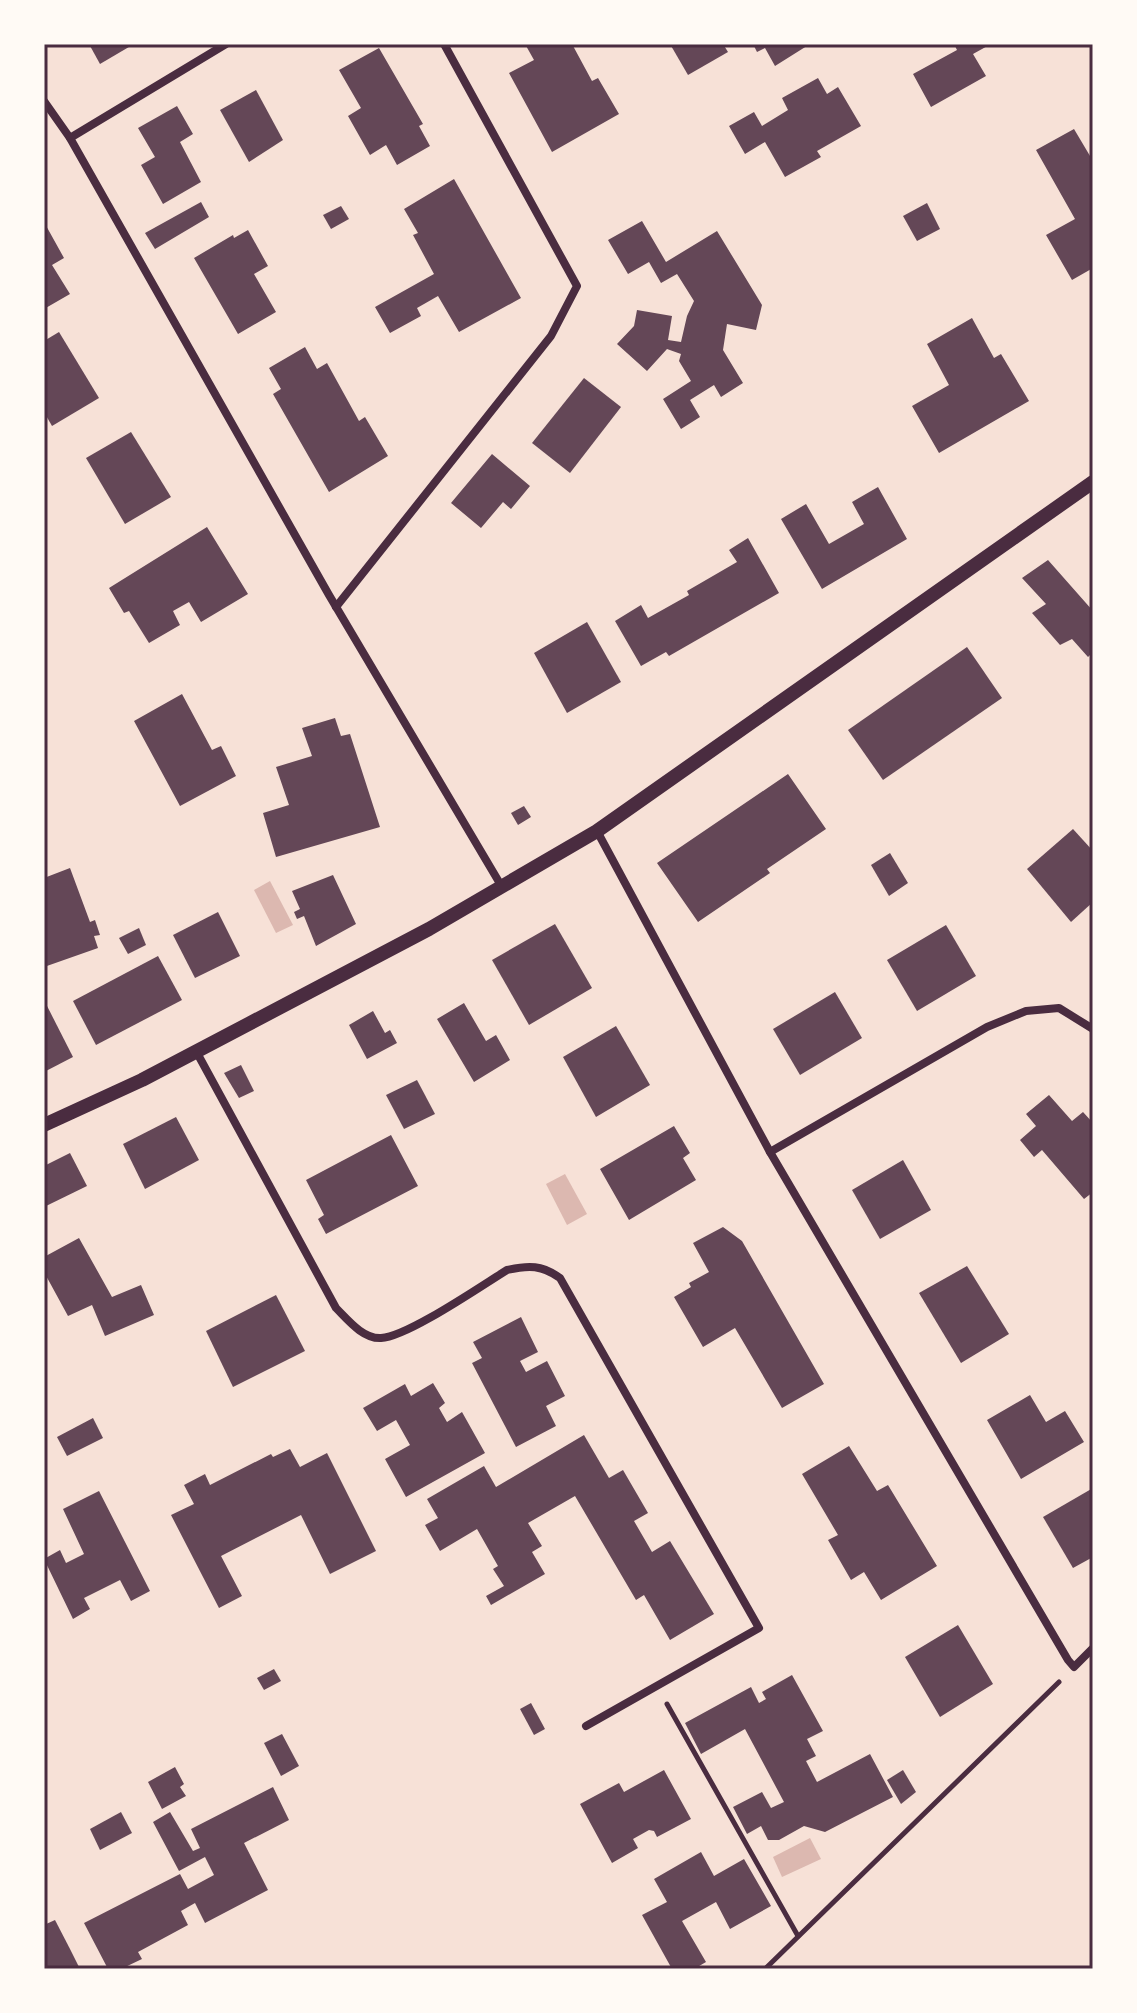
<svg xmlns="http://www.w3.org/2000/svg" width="1137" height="2013" font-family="Bitter,serif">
  <rect width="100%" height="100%" fill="#f7e1d7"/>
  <!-- water -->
  <g fill="#dcb8b0">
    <polygon points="270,881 293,925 276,933 254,890"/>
    <polygon points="565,1174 587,1214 567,1225 546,1184"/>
    <polygon points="810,1838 821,1859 782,1877 773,1857"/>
  </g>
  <!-- building -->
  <g fill="#644757">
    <polygon points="89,44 134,44 100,64"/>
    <polygon points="525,44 572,44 592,81 598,78 619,114 552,152 509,73 534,60"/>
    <polygon points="670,44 723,44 728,52 688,75"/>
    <polygon points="753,44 810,44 775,66 765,48 757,52"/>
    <polygon points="954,44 991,44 973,54 986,76 931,107 913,74 957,50"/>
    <polygon points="379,48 423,124 419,126 430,146 397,165 386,145 370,155 348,116 361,108 339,70"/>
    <polygon points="818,78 827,94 838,87 861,126 817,151 821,157 785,177 765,142 745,154 729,126 754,112 762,126 788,110 782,98"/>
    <polygon points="256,90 283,140 249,162 220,110"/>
    <polygon points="177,106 193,134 180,142 201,182 163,204 141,165 155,157 138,128"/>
    <polygon points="1074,129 1093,161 1093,268 1072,280 1046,235 1075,219 1036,150"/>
    <polygon points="454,179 521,298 459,332 438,296 417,308 421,316 390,333 375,307 434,274 413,235 418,233 404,209"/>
    <polygon points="201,202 209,217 155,249 145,233"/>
    <polygon points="927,203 940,229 917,241 903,216"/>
    <polygon points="341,206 349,219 331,229 323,215"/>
    <polygon points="642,221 666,262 717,231 762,305 756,330 727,324 723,350 743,383 721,397 714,385 690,400 700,417 681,429 663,399 691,381 679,361 681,354 667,349 647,371 617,344 634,326 637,310 672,316 668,340 681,342 687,316 694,301 677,274 661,283 649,262 628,274 608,240"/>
    <polygon points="44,222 64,258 52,265 70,294 44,309"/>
    <polygon points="248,230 268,266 254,274 276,312 238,334 194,258 233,235 234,238"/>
    <polygon points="972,318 994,358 1001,354 1029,401 939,453 912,406 949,385 927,344"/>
    <polygon points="59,332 99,398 52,426 44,412 44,341"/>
    <polygon points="305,347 317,369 327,363 359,421 365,417 388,456 329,492 273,394 281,389 269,368"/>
    <polygon points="584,378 621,407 570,473 532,443"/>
    <polygon points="131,432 171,497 125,524 86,458"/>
    <polygon points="492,454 530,486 511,509 503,502 481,528 451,503"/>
    <polygon points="878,487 907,539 822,589 781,519 806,504 829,544 864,524 852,502"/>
    <polygon points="207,527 248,594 201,622 189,602 173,611 180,625 149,643 129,611 124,613 109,588"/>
    <polygon points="748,538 779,593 669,656 666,652 641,666 615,621 641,605 648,618 689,595 687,591 737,562 729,550"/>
    <polygon points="1048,560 1093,611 1093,652 1088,657 1072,639 1060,645 1032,613 1046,604 1022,578"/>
    <polygon points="587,622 621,682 567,713 534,653"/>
    <polygon points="967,647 1002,698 883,780 848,730"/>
    <polygon points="182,694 212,750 221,746 236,776 180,806 134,721"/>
    <polygon points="335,718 341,736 350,734 380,827 276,857 263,813 289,805 276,767 312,756 302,728"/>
    <polygon points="788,774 826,829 767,869 770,873 698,922 657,863"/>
    <polygon points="524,806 531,817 518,825 511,813"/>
    <polygon points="1073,829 1093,851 1093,902 1071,922 1027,869"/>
    <polygon points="890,853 908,883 889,896 871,865"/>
    <polygon points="70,868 90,922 95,920 100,935 94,936 98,948 44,967 44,878"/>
    <polygon points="333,875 356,924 316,946 304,916 297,919 294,912 300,909 292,891"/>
    <polygon points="218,912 240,956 195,978 173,935"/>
    <polygon points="555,924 592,988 529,1025 492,960"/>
    <polygon points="946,925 976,976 917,1011 887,960"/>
    <polygon points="139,928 146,945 128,954 119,938"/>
    <polygon points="158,956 182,1000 96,1045 73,1001"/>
    <polygon points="835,992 862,1038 800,1075 773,1029"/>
    <polygon points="44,1000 73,1057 44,1072"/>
    <polygon points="464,1003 486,1041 496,1035 510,1060 474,1082 437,1019"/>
    <polygon points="373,1011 385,1033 390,1030 397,1043 367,1059 349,1025"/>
    <polygon points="616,1026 650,1085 596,1117 563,1057"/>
    <polygon points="241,1065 254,1091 239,1098 224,1073"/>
    <polygon points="417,1080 435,1114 404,1129 386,1095"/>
    <polygon points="1049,1095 1072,1121 1083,1112 1093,1123 1093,1192 1084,1199 1042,1150 1034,1157 1020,1140 1036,1126 1026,1114"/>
    <polygon points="176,1117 199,1160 145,1189 123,1144"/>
    <polygon points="674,1126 690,1153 683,1158 696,1180 629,1220 600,1169"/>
    <polygon points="391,1135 418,1186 326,1234 318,1219 324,1215 306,1180"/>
    <polygon points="70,1153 87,1186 44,1207 44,1166"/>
    <polygon points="903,1160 931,1210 880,1239 852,1190"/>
    <polygon points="723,1227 742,1241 824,1384 782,1408 735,1328 703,1347 674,1297 691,1287 689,1283 709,1272 693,1243"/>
    <polygon points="79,1238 112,1297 141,1285 154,1315 105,1336 92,1305 68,1316 44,1272 44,1257"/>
    <polygon points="967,1266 1009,1334 961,1363 919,1293"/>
    <polygon points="276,1295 305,1351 233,1387 206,1331"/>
    <polygon points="521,1317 538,1352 520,1361 526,1372 547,1361 565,1396 546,1406 556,1426 516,1447 472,1363 482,1358 473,1342"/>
    <polygon points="433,1383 445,1403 439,1408 447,1422 462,1412 485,1453 406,1497 385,1459 410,1445 396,1420 377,1431 363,1408 405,1384 411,1396"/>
    <polygon points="1030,1395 1046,1422 1065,1411 1084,1442 1021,1479 987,1420"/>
    <polygon points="93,1418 103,1438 67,1456 57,1437"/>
    <polygon points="584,1435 609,1478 623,1470 648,1513 634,1521 652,1552 670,1541 714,1614 670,1640 644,1595 636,1600 575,1496 528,1523 542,1546 532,1552 545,1574 491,1605 486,1596 504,1586 493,1569 498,1566 477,1529 440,1551 425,1525 438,1518 427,1499 484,1466 496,1487"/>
    <polygon points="849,1446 877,1491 888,1485 937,1566 881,1600 864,1572 851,1580 828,1540 838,1535 802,1474"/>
    <polygon points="290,1449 300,1467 327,1453 376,1551 330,1574 301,1515 221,1556 242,1596 219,1608 171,1515 194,1504 184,1485 205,1474 210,1485 271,1454 273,1457"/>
    <polygon points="1093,1488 1093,1557 1073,1568 1043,1517"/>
    <polygon points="99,1491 150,1591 131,1601 120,1580 84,1598 90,1609 73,1619 44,1559 60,1550 66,1563 84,1554 63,1509"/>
    <polygon points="958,1625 993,1684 940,1717 905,1657"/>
    <polygon points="274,1669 281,1681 264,1690 257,1678"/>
    <polygon points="792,1675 823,1731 807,1739 816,1756 806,1761 817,1782 870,1754 893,1797 825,1832 804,1826 779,1840 768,1840 761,1826 747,1834 733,1807 762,1792 771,1808 784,1802 745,1729 701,1754 685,1723 751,1687 759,1703 766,1699 762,1692"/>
    <polygon points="531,1703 545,1729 534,1735 520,1709"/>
    <polygon points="282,1734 299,1766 281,1776 264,1743"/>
    <polygon points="175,1767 184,1784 180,1787 186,1796 162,1809 148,1782"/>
    <polygon points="664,1770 691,1819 657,1837 654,1831 649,1830 633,1839 638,1848 612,1863 580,1804 619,1783 624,1792"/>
    <polygon points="903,1770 916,1792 901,1804 887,1780"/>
    <polygon points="273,1787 289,1820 244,1843 268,1890 205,1923 195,1903 181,1911 188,1925 138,1952 142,1959 121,1969 108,1969 84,1923 180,1874 188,1889 214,1875 205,1857 179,1871 153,1822 170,1812 193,1851 200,1848 191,1829"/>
    <polygon points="121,1812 132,1833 100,1850 90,1829"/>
    <polygon points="701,1852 714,1876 744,1859 771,1906 730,1929 716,1902 682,1921 706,1962 694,1969 672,1969 642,1915 667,1902 654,1879"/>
    <polygon points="55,1920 70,1949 80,1969 44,1969 44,1925"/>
  </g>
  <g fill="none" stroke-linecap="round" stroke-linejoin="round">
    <!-- path -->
    <g stroke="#4a2c40" stroke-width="5">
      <polyline points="667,1704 798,1936"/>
      <polyline points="765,1969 1059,1682"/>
    </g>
    <!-- minor -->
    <g stroke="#4a2c40" stroke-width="8">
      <polyline points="44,101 70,138 329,595 502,887"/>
      <polyline points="70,138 226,44"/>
      <polyline points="336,607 551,336 577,286 444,44"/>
      <polyline points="597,831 770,1152 1068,1660 1074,1667 1093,1648"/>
      <path d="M196 1051 336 1308C348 1320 363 1339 381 1338 407 1337 481 1286 507 1270 529 1265 542 1265 560 1278L759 1628 586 1726"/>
      <polyline points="770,1152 987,1027 1026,1011 1059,1008 1093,1029"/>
    </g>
    <!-- tertiary -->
    <polyline stroke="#4a2c40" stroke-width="14" points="44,1125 142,1080 429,929 597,831 1093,482"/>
  </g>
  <!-- border -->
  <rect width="1137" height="2013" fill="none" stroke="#fffaf5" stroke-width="92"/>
  <rect x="46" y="46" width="1045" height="1921" fill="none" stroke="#4a2c40" stroke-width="3"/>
</svg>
